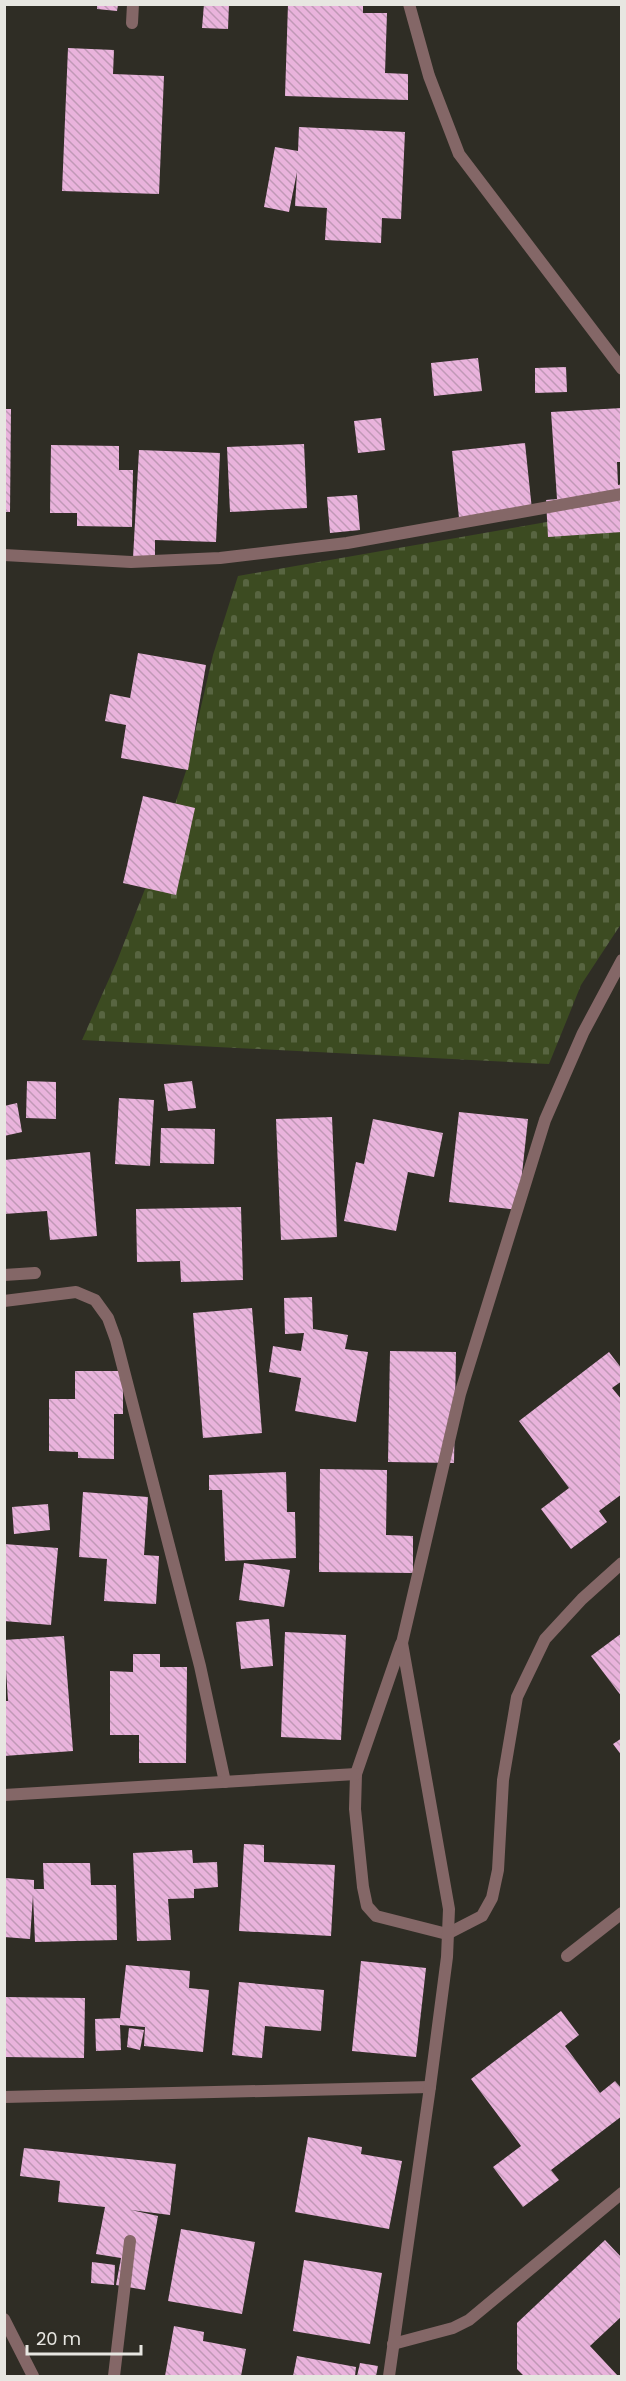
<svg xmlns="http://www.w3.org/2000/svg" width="626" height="2381" font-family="Poppins,sans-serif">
  <defs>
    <pattern id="cemetery-stones" width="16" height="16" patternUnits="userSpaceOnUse" patternTransform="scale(1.5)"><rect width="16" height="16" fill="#3c4b21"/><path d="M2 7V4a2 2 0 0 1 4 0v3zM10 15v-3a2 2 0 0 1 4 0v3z" fill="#586541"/></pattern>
    <pattern id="building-back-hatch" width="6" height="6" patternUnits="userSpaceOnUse" patternTransform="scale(1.5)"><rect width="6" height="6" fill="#e9b3dc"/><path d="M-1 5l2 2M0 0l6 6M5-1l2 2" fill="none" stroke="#c098b6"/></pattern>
  </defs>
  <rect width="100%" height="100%" fill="#2f2d25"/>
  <!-- cemetery -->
  <polygon fill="url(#cemetery-stones)" points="621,509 621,924 581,985 549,1064 82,1040 117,961 159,853 186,771 213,655 238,576"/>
  <!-- building -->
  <g fill="url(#building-back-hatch)">
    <polygon points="204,4 229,4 228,29 202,28"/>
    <polygon points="288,4 363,4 363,13 387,13 385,73 408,74 408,100 285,96"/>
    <polygon points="97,5 118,5 117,11 97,9"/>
    <polygon points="68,48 114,50 113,74 164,76 159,194 62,191"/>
    <polygon points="299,127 405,132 401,219 382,218 381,243 325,240 327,208 295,206 297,172 289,212 264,207 275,147 298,151"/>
    <polygon points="478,358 482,391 434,396 431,363"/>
    <polygon points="566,367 567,392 535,393 535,368"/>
    <polygon points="622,408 622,462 617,462 618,485 622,484 622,532 548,537 546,500 557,499 551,412"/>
    <polygon points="4,409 11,409 10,512 4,512"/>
    <polygon points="381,418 385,450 358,453 354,421"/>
    <polygon points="525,443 532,510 459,518 452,451"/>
    <polygon points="304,444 307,508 230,512 227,447"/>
    <polygon points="51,445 119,446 119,470 133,470 132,527 77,526 77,513 50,513"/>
    <polygon points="139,450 220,453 216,542 155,540 155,558 133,558"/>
    <polygon points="357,495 360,530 330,533 327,497"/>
    <polygon points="138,653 206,665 188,770 121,758 126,725 105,721 110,694 130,698"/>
    <polygon points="143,796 195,808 176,895 123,883"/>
    <polygon points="27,1081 56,1082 56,1119 26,1118"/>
    <polygon points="192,1081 196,1108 168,1111 164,1084"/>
    <polygon points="119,1098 154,1100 150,1166 115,1164"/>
    <polygon points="17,1103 22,1132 4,1136 4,1106"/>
    <polygon points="459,1112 528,1119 518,1210 449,1202"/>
    <polygon points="332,1117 337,1237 281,1240 276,1119"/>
    <polygon points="373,1119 443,1133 434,1177 408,1172 396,1231 344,1221 356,1162 364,1164"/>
    <polygon points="161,1128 215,1129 214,1164 160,1163"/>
    <polygon points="90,1152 97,1236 50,1240 47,1211 4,1214 4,1160"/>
    <polygon points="241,1207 243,1280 181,1282 180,1261 137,1262 136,1209"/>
    <polygon points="312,1297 313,1329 348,1335 345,1349 368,1352 356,1422 295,1411 301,1378 269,1372 273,1346 301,1351 304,1333 285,1334 284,1298"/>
    <polygon points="252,1308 262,1433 203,1438 193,1313"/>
    <polygon points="390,1351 456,1352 454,1463 388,1462"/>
    <polygon points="609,1352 622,1369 622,1381 612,1388 622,1400 622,1494 599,1511 607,1522 571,1549 541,1509 569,1488 519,1421"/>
    <polygon points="75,1371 123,1371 123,1414 114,1414 114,1459 78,1458 78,1452 49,1451 49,1399 75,1399"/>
    <polygon points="320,1469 387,1470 386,1535 413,1536 413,1573 319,1572"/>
    <polygon points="286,1472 287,1512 295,1512 296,1558 225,1561 222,1490 209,1490 209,1475"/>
    <polygon points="83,1492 148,1497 144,1555 159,1556 156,1604 104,1601 107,1559 79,1557"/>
    <polygon points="48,1504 50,1530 14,1534 12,1507"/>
    <polygon points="4,1544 58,1548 51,1625 4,1621"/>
    <polygon points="244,1563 290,1570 284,1607 239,1600"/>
    <polygon points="269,1619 273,1666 241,1669 236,1622"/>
    <polygon points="285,1632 346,1635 341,1740 281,1737"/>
    <polygon points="622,1633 622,1697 591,1656"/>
    <polygon points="64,1636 73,1751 4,1756 4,1701 8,1701 4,1640"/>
    <polygon points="133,1654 160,1654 160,1667 187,1667 186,1763 139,1763 139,1735 110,1735 110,1671 133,1672"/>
    <polygon points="622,1738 622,1756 613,1744"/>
    <polygon points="244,1844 264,1845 264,1862 335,1865 331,1936 239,1931"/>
    <polygon points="192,1850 193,1863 217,1862 218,1887 194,1889 194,1898 168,1899 171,1940 137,1941 133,1853"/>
    <polygon points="43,1863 90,1863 91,1885 116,1885 117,1940 35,1942 33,1895 30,1939 4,1937 6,1878 34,1880 34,1889 44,1889"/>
    <polygon points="361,1961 426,1968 416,2057 352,2051"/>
    <polygon points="126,1965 190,1971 189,1988 209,1990 203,2052 144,2046 145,2027 120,2025 121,2050 96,2051 95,2019 120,2018"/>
    <polygon points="239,1982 324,1990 321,2031 265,2026 262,2058 232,2055"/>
    <polygon points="4,1997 85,1998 84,2058 4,2057"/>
    <polygon points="561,2011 579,2035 565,2046 600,2093 615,2081 622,2089 622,2116 551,2170 559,2180 523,2207 493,2167 521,2146 471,2079"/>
    <polygon points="129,2028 144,2030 140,2050 127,2047"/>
    <polygon points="308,2137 362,2147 361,2154 402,2161 389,2229 295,2212"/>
    <polygon points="24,2148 176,2164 170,2215 131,2210 158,2216 145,2290 116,2285 121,2258 96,2254 105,2207 58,2202 60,2181 20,2176"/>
    <polygon points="181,2229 255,2242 242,2314 168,2301"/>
    <polygon points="605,2240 622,2258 622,2316 590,2346 618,2376 524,2376 517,2369 517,2323"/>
    <polygon points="304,2260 382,2273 370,2344 293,2331"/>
    <polygon points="92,2262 115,2265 114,2285 91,2283"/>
    <polygon points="174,2326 204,2332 203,2341 246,2349 241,2376 165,2376"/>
    <polygon points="297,2356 356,2367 355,2376 293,2376"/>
    <polygon points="360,2363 378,2366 376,2376 357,2376"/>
  </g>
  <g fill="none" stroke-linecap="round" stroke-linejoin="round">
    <!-- service -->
    <polyline stroke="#846767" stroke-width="12" points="567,1956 622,1913"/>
    <!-- minor -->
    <g stroke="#846767" stroke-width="12">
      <polyline points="409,4 429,76 459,154 622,369"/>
      <polyline points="132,23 133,4"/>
      <polyline points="4,555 131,562 220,558 347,543 622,494"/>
      <polyline points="4,1275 35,1273"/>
      <polyline points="4,1301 76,1292 95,1300 108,1318 116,1340 200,1666 225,1782"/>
      <polyline points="401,1644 356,1774 355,1809 363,1887 367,1906 376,1916 447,1934 482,1916 492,1898 498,1870 503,1780 517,1697 545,1639 582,1599 622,1563"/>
      <polyline points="4,1795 356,1774"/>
      <polyline points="4,2097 430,2087"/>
      <polyline points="4,2319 33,2376"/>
      <polyline points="393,2344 453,2328 469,2320 622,2193"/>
      <polyline points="114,2376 130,2241"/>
      <polyline points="389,2376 430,2087 447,1957 449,1909 402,1643 460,1394 545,1120 583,1033 622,960"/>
    </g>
  </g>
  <!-- border -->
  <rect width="626" height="2381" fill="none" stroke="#e7e6e1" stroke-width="12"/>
  <!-- scale -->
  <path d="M27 2345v9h114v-9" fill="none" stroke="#e7e6e1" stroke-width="3"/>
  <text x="36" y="2345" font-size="18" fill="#e7e6e1" stroke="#2f2d25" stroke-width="4.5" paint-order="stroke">20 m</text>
</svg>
